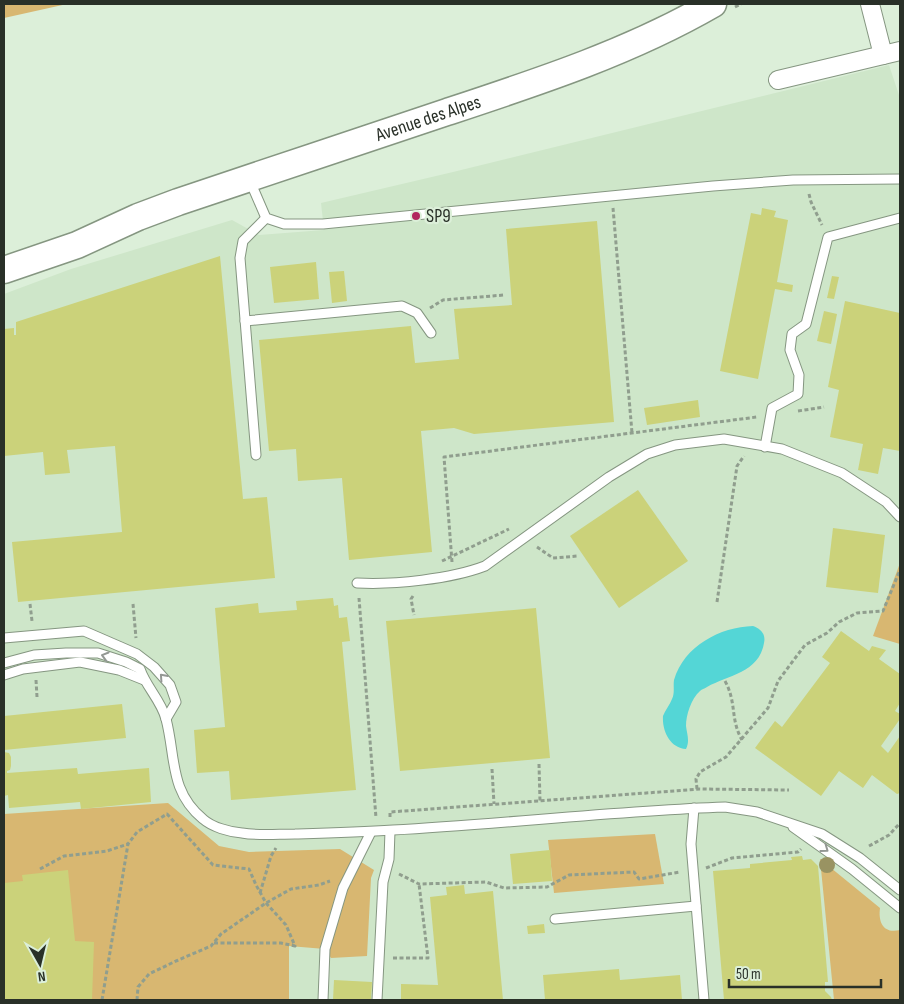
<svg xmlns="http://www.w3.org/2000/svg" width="904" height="1004" font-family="'Sofia Sans Condensed',sans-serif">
  <rect width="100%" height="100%" fill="#dcefd9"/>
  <!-- built -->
  <polygon fill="#cee6c9" points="889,65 900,98 900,1000 4,1000 4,294 71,269 232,220 259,235 324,230 321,203 453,172"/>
  <!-- green -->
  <g fill="#d8b771">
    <polygon points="4,4 67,4 4,18"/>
    <polygon points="900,563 900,644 873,636"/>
    <polygon points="168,803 219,846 249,852 340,849 374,870 371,878 367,956 331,958 325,949 289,946 289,1000 4,1000 4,814"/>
    <polygon points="655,834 664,884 554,893 548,840"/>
    <path d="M820 859 880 908C878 923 884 934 900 930V1000H834Z"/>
  </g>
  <!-- water -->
  <path fill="#54d6d6" d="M753 626C761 629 766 634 764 643 759 673 728 675 707 687 704 689 702 689 700 691 691 699 686 715 686 726 687 734 690 741 686 749 670 748 662 731 663 716 665 710 670 705 672 699 675 693 673 686 674 680 684 646 720 627 753 626Z"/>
  <!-- building -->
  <g fill="#cbd27a">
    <polygon points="762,208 776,211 774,217 788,220 777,282 793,285 792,292 775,289 758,379 720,371 751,213 761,215"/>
    <polygon points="597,221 614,422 474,434 454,428 421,431 432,552 349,560 342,478 298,481 296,449 269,451 259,340 411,326 415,363 459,359 454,309 512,305 506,229"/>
    <polygon points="220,256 243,499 267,497 275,578 18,602 12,542 122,532 115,446 67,450 70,473 45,475 43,452 4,456 4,329 14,328 14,335 16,335 16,322"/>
    <polygon points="316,262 319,299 274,303 270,267"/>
    <polygon points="344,271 347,301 332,303 329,272"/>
    <polygon points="832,276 839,277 834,299 827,298"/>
    <polygon points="845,301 900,313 900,451 883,448 878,474 858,470 863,444 830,437 839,390 828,387"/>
    <polygon points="824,311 837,314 831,344 817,341"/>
    <polygon points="698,400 700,417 647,425 644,408"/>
    <polygon points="638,490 688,561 619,608 570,536"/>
    <polygon points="833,528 885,535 878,593 826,587"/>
    <polygon points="333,598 334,606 338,605 339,618 347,617 350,641 342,642 356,790 231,800 229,771 197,773 194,730 225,727 215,608 258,603 259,613 297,610 296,601"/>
    <polygon points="536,608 550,758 400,771 386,621"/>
    <polygon points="841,631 869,651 872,646 886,650 879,659 900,674 900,703 895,711 900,714 900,719 881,746 888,753 900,736 900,793 897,794 872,775 863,788 839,771 821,796 755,748 775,721 782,727 830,663 822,657"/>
    <polygon points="122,704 126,738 4,750 4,716"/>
    <polygon points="4,752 9,753 11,757 11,766 10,770 7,771 7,773 77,768 78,774 149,768 151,802 81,809 80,802 9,808 8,795 4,796"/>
    <polygon points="550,850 552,881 513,884 510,854"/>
    <polygon points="802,856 803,860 811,859 818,866 828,982 825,982 825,991 831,997 832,1000 724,1000 713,871 750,868 750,864 792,860 791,857"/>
    <polygon points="68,870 75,941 94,942 92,1000 4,1000 4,883 23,881 22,875"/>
    <polygon points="464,885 465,894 493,891 503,1000 401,1000 401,984 438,985 430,897 447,895 446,887"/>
    <polygon points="544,924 545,933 528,934 527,926"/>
    <polygon points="619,969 620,980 680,975 682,1000 545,1000 543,975"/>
    <polygon points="334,980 372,982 371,1000 333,1000"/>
  </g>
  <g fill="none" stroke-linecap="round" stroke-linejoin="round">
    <defs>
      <g id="service">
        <polyline points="250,181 266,218 284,224 323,224 713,186 793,180 900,179"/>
        <polyline points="245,321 402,306 417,313 431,333"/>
        <polyline points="765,447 772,408 798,394 799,375 790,350 792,334 806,324 828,237 900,218"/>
        <polyline points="256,455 240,258 243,241 266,218"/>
        <path d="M357 583C394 585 451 579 485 566L609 477 647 454 675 445 724 439 782 449 842 473 886 502 900 517"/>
        <polyline points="4,638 84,631 137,654 154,667 170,685 176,702 166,719"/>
        <path d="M4 663 34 655 66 653H98L126 662 140 669C146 687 161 700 166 719 176 757 169 791 203 819 212 827 229 832 242 833 259 836 277 834 295 834 327 833 360 832 393 830 504 824 614 811 725 807L757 812 822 834 860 858 900 890"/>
        <polyline points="4,675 23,669 80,662 119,670 144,680"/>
        <polyline points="694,808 691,844 704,1000"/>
        <polyline points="793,827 852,869 900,908"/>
        <polyline points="555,919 696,906"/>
        <polyline points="323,1000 325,949 343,888 371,832"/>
        <polyline points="377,1000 383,882 389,859 390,831"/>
      </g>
      <g id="minor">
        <polyline points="870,4 883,55"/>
        <polyline points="778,80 900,51"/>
      </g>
      <g id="primary">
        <path id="s1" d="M4 270 77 245 138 217 178 202C268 172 357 142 447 112 538 82 630 52 713 4"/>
      </g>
    </defs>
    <!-- service casing -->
    <use href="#service" stroke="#859681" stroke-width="11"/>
    <!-- minor casing -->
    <use href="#minor" stroke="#859681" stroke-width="20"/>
    <!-- primary casing -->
    <use href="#primary" stroke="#859681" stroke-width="29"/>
    <!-- path -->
    <g stroke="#909e8e" stroke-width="3" stroke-dasharray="4 2.5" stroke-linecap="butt">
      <polyline points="735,7 741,4"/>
      <polyline points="809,194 811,202 822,225"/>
      <polyline points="613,208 632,433"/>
      <polyline points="430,308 443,300 504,295"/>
      <polyline points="798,411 824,407"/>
      <polyline points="537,547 553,558 578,556"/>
      <polyline points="442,561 509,529"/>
      <polyline points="452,562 444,457 757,417"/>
      <polyline points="413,596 411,599 414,615"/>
      <polyline points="359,598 376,818"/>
      <polyline points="717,602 737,466 744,456"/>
      <polyline points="30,604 32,621"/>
      <polyline points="133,604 136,638"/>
      <polyline points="36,680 37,697"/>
      <path d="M725 681C737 703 730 719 742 740"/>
      <polyline points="539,764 540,801"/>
      <polyline points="492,769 494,804"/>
      <polyline points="697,789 696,779 700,772 726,757 768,708 778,681 805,645 827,633 839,622 857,613 883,611 900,570"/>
      <polyline points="390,817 390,812 700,789 789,790"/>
      <polyline points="869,846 889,835 900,823"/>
      <polyline points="706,868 732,858 798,852 801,849"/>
      <polyline points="40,869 64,856 107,851 128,844"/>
      <polyline points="399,874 419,884 486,882 504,888 547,887 569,875 634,872 639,879 680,872"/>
      <polyline points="260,893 271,856 276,848"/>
      <polyline points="393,958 428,958 419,884"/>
      <polyline points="102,1000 128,844 137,832 167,814 213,865 249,869 256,885 266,903 286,925 295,946 281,943 214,943"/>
      <polyline points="137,1000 138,987 149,974 176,961 211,946 221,934 266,903 291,889 319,885 330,881"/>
    </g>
    <!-- service -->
    <use href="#service" stroke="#fff" stroke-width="9"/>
    <!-- minor -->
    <use href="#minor" stroke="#fff" stroke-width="18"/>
    <!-- primary -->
    <use href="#primary" stroke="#fff" stroke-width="26"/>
  </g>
  <!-- trees -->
  <circle fill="#999362" cx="827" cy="865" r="8"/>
  <!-- one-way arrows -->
  <defs><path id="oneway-chevron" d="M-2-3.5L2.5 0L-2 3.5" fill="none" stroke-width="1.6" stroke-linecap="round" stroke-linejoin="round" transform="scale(1.25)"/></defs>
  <g stroke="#949894">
    <use href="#oneway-chevron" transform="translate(105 656) rotate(-164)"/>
    <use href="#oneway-chevron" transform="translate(163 677) rotate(-132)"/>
    <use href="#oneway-chevron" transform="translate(825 849) rotate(36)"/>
  </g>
  <!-- markers -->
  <circle fill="#b2255f" stroke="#dcefd9" stroke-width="2" cx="416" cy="216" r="5"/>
  <g text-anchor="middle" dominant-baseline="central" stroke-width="4.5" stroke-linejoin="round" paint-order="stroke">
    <!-- street labels -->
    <g font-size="19" fill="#293028" stroke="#dcefd9">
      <text stroke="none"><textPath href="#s1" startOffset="451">Avenue des Alpes</textPath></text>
    </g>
    <!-- poi labels -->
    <g font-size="19" fill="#293028" stroke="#dcefd9" text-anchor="start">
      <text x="426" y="216">SP9</text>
    </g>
  </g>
  <!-- border -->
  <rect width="904" height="1004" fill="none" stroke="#293028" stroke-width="10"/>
  <!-- north arrow -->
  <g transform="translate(40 964) rotate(172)" stroke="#dcefd9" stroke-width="4" paint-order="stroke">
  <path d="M0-4L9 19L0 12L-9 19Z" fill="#293028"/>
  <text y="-8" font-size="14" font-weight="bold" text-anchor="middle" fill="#293028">N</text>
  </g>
  <!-- scale -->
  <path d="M729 979v8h152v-8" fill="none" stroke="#293028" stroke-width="2.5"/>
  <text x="736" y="979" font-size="15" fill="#293028" stroke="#dcefd9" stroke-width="4" paint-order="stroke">50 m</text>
</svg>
